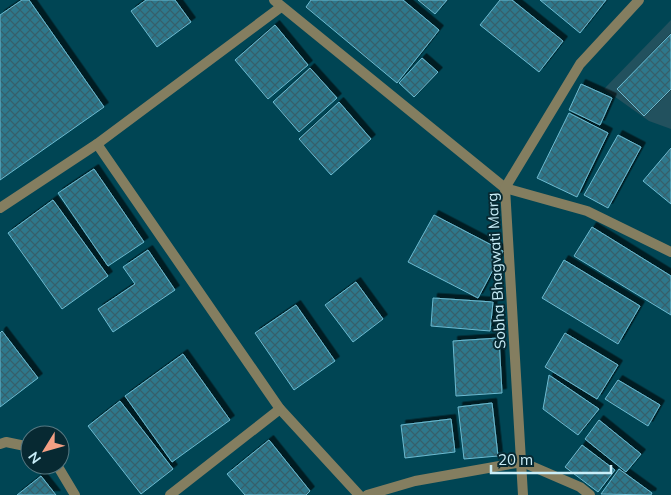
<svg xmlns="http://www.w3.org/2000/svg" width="671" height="495" font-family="Mulish,sans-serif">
  <defs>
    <pattern id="building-cross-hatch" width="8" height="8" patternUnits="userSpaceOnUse" patternTransform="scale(1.25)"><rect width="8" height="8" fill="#2e788c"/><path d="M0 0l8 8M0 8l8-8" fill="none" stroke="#35606c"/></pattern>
    <filter id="shadow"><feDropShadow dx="4.5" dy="-4.5" stdDeviation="0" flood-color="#0009"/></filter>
  </defs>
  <rect width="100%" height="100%" fill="#004554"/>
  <!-- built -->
  <polygon fill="#22515e" points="671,20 671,129 649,121 604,89"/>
  <!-- building -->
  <g fill="url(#building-cross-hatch)" stroke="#6dbad0" filter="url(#shadow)">
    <polygon points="22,0 29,0 104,107 0,180 0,15"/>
    <polygon points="146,0 175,0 191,22 157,47 131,11"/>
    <polygon points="311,0 403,0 439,30 397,83 306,7"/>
    <polygon points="418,0 447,0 435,14"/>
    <polygon points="500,0 512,0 563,41 539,72 480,25"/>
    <polygon points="540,0 606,0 580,33"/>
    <polygon points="275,25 308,65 268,99 235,60"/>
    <polygon points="671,34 671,89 644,116 617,89"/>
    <polygon points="422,58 438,72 414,97 399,83"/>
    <polygon points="310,68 337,98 299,132 273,102"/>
    <polygon points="581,84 612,98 600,125 569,110"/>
    <polygon points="339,102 371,139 331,175 299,139"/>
    <polygon points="569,113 608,133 577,197 537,178"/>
    <polygon points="618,135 641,147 608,208 584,195"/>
    <polygon points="671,148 671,204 643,181"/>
    <polygon points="94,169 144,242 108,266 58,193"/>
    <polygon points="53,200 108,276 62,309 8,233"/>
    <polygon points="434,215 503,251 478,298 408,262"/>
    <polygon points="592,227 671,276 671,315 574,256"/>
    <polygon points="148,250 175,290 113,332 98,309 135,284 123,267"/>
    <polygon points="564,260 640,306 618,344 542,298"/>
    <polygon points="356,282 383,319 353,342 325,305"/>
    <polygon points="433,298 493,302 490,331 431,326"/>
    <polygon points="296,305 335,361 294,390 255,333"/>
    <polygon points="2,331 38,378 0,407 0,333"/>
    <polygon points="565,333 618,365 597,399 545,367"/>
    <polygon points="499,338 502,393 456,396 453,341"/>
    <polygon points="183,354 230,420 172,462 125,396"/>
    <polygon points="549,375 599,409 578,435 543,409"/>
    <polygon points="618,380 660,405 648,426 605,399"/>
    <polygon points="120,401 173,469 141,494 88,426"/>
    <polygon points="492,403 498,456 464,459 458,407"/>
    <polygon points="451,419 455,452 405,458 401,425"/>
    <polygon points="599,420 641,454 626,472 585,439"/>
    <polygon points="269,440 310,491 306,495 245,495 227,474"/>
    <polygon points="582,445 615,470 598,492 565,467"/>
    <polygon points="619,469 652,493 651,495 601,494"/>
    <polygon points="41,476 56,495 17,495"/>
  </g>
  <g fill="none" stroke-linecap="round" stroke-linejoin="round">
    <!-- minor -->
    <g stroke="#847e60" stroke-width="10">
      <polyline points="274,0 505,188 587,211 671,252"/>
      <polyline points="97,144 280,409 359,495"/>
      <polyline points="0,208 97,144 281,7"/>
      <polyline points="0,444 6,442 30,447"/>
      <polyline points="57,465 75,495"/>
      <polyline points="170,495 280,409"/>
      <polyline points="367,495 415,481 522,462 580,487 590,495"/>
      <polyline points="523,495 505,188 580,64 639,0"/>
    </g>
  </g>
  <g text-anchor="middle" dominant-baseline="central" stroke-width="4" stroke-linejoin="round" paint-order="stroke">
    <!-- street labels -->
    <g font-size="15" fill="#c9eef9" stroke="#072932">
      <text transform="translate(496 271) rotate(-93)">Sobha Bhagwati Marg</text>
    </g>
  </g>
  <!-- north arrow -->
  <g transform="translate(45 450) rotate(233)"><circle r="24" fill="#072932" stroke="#557882"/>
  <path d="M0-4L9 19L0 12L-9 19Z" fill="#f39f84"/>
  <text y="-8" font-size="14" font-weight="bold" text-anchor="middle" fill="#c9eef9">N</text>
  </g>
  <!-- scale -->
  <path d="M491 465v8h120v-8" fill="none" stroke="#c9eef9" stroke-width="2.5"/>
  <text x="498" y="465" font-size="15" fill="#c9eef9" stroke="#072932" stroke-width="4" paint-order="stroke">20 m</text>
</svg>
